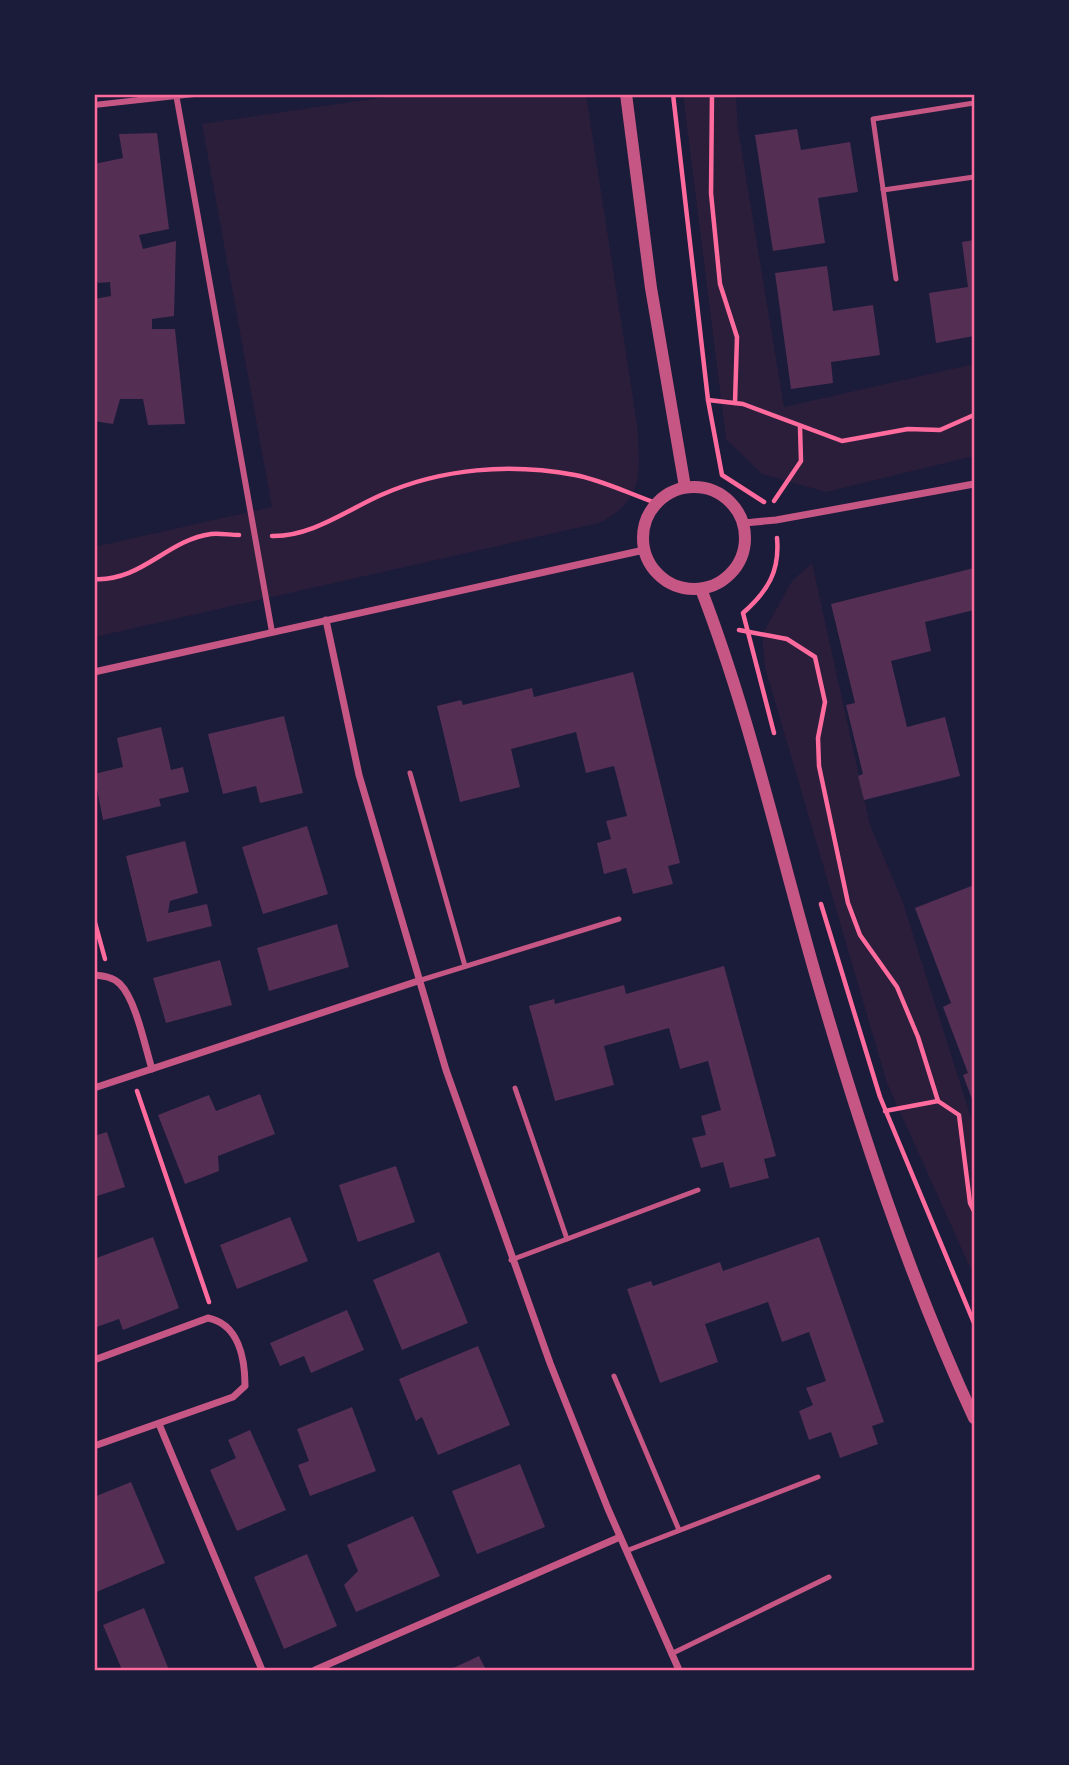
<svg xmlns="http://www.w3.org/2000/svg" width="1069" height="1765" font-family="'DejaVu Sans',sans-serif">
  <rect width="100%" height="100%" fill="#1b1b3a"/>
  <!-- green -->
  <g fill="#2a1e3b">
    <path d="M399 95H586L637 424C640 469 646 500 599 523L95 637 94 547 272 507 202 124Z"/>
    <polygon points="683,95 736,95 738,129 784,407 974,364 974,456 826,492 762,474 726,439"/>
    <polygon points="812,563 870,825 902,900 974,1127 974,1276 887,1083 765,667 762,635 792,581"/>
  </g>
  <!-- building -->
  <g fill="#542f53">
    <polygon points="797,129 801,150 850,142 858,192 818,198 825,243 773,251 755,135"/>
    <polygon points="157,133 169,229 139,235 143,249 176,241 174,316 152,319 152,329 175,329 185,424 148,425 143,399 120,399 113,424 94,421 94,299 111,296 110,282 98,283 94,276 94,164 123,158 119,134"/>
    <polygon points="974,240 974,336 936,343 929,293 968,287 962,242"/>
    <polygon points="827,266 833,311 873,305 880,355 831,362 833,383 791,389 775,273"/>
    <polygon points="974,568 974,610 925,622 931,651 891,661 907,727 945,717 960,776 864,800 858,776 863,774 846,705 855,703 831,604"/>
    <polygon points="633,672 680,863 668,866 673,884 633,894 626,868 604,874 597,843 611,839 606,821 627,816 614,766 586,773 576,732 511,749 520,787 460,802 437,706 461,700 463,705 532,688 534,697"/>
    <polygon points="284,716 303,793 260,803 256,786 223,794 208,734"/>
    <polygon points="161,727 171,770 183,767 189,792 159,799 161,806 103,820 94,774 123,767 117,738"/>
    <polygon points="307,826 328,894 263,914 242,847"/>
    <polygon points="185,841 198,893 170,901 168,913 207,904 212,926 147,942 126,856"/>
    <polygon points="974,885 974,1098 972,1099 963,1075 968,1073 943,1007 951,1003 915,908"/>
    <polygon points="337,924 349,967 269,991 257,948"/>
    <polygon points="220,960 232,1005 166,1023 153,978"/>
    <polygon points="724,966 776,1156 764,1159 769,1178 730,1188 723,1162 701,1168 692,1138 706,1135 701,1116 721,1110 708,1061 680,1069 669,1028 604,1046 614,1085 555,1101 529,1006 554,999 555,1004 624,985 626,994"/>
    <polygon points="260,1094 275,1134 218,1156 219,1171 185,1184 158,1115 209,1095 216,1111"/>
    <polygon points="107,1132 125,1187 94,1197 94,1136"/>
    <polygon points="396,1166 415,1222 358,1242 339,1185"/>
    <polygon points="290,1217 308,1261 237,1289 220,1245"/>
    <polygon points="153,1237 179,1308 123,1330 119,1319 94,1328 94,1259"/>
    <polygon points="819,1237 884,1422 872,1426 878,1444 840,1458 831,1432 809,1440 799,1411 813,1405 806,1388 826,1381 809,1332 782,1342 768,1302 705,1324 718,1362 660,1383 627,1289 651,1281 653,1286 720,1262 723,1271"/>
    <polygon points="439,1252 468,1323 402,1350 373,1280"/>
    <polygon points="347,1310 364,1350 311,1373 304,1356 280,1366 270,1343"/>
    <polygon points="478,1346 510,1425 438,1455 422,1417 416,1421 399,1379"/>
    <polygon points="352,1407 376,1471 310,1496 298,1465 309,1461 297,1429"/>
    <polygon points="250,1430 286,1510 237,1531 210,1470 236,1458 228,1440"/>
    <polygon points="520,1464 545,1527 477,1554 452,1491"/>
    <polygon points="131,1482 165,1563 94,1593 94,1497"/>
    <polygon points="413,1516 440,1576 356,1612 344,1585 358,1571 347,1545"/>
    <polygon points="307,1554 337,1626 284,1649 254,1577"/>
    <polygon points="144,1608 169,1670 122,1670 103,1625"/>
    <polygon points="479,1656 486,1670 449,1670"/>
  </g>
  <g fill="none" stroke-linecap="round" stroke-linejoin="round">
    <!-- path -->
    <g stroke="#ff6b9d" stroke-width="4.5">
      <polyline points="673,94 708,400 722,475 764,502"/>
      <polyline points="712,94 711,193 720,284 737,337 735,403"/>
      <polyline points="708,400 743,404 842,441 908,429 940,430 974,415"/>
      <polyline points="774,501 801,461 800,427"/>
      <path d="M272 536C311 537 347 510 381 495 442 468 510 463 575 475 602 480 630 494 656 503"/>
      <path d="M94 579C141 582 167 540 211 534 220 533 230 535 239 535"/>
      <polyline points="739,630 787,639 815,657 825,702 818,738 819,766 848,903 860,935 897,987 918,1037 938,1101"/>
      <path d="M774 733 743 613C768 591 780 571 777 538"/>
      <polyline points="821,904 880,1097 974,1323"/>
      <polyline points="94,919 105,959"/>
      <polyline points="137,1091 209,1302"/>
      <polyline points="885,1111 938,1101 959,1115 970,1203 974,1211"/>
    </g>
    <!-- service -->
    <g stroke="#c65784" stroke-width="5">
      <polyline points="883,190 974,177"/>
      <polyline points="896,279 873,119 974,103"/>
      <polyline points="410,773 465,966"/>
      <polyline points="418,981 619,919"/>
      <polyline points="515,1088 567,1239"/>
      <polyline points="511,1260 698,1190"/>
      <polyline points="614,1376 679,1530"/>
      <polyline points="626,1551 818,1477"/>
      <polyline points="671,1654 829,1577"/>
    </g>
    <!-- pedestrian -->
    <g stroke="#c65784" stroke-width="6">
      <polyline points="176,94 272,632"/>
      <polyline points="94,105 194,94"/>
    </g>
    <!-- minor -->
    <g stroke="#c65784" stroke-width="7">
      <polyline points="744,523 776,520 974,484"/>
      <polyline points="326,620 359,775 446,1070 550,1363 608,1509 679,1670"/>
      <polyline points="94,672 644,550"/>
      <path d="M94 975C104 976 113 977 120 984 136 1000 145 1047 152 1069"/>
      <polyline points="94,1088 418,981"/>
      <path d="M94 1360 208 1318C238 1324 245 1357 245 1386L233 1397 94 1446"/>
      <polyline points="159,1424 262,1670"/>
      <polyline points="315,1670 620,1537"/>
    </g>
    <!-- tertiary -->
    <g stroke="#c65784" stroke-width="12">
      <polyline points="626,94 651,288 685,487"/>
      <circle cx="694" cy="538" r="51"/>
      <path d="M701 589C750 716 779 849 817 980 860 1128 909 1278 974 1418"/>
    </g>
  </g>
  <!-- border -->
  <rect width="1069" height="1765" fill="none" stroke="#1b1b3a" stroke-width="192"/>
  <rect x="96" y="96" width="877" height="1573" fill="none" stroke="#ff6b9d" stroke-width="2.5"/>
</svg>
